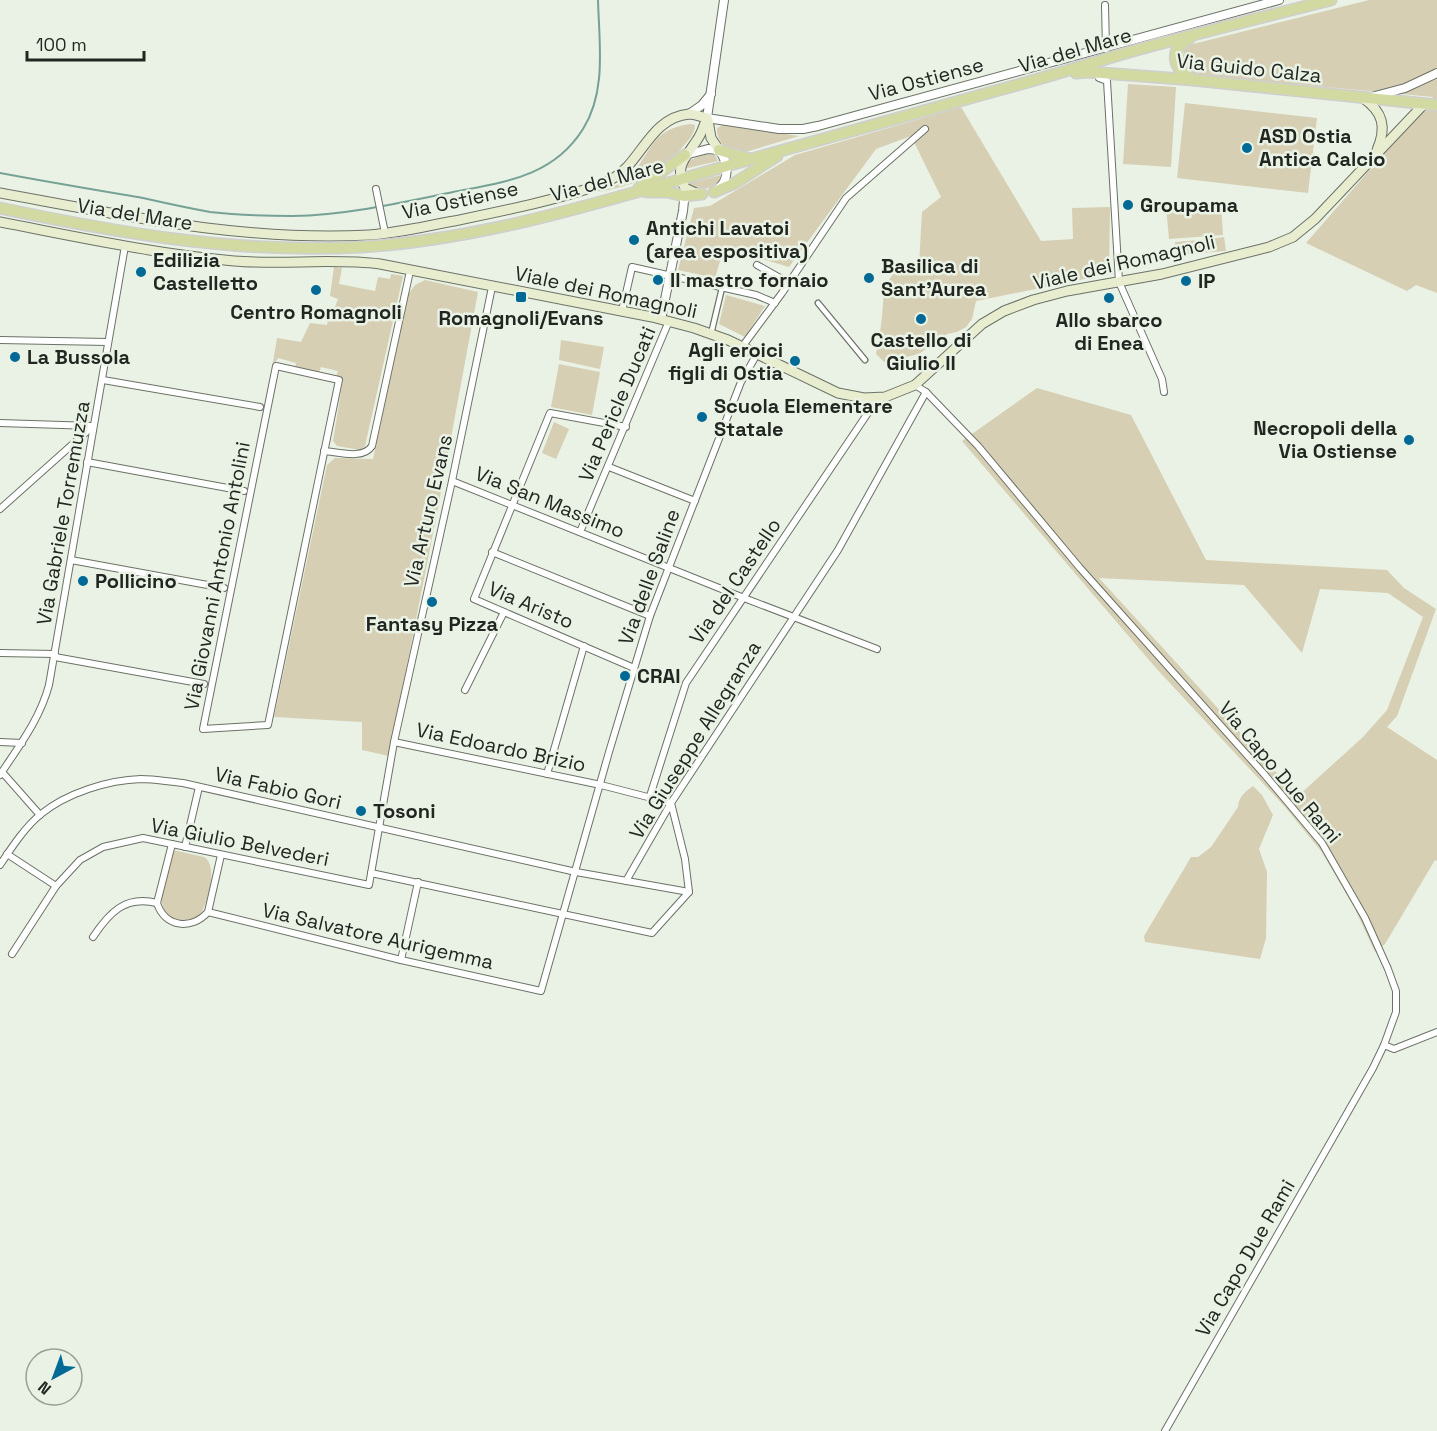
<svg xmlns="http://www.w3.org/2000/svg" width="1437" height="1431" font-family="'Space Grotesk',sans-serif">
  <rect width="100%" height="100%" fill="#e9f2e5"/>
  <!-- green -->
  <g fill="#d6cfb3" fill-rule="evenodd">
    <polygon points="1369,0 1437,0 1437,293 1416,285 1407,291 1306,243 1433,97 1186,74 1182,60 1185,46"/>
    <polygon points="1128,84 1176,87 1171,167 1123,164"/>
    <polygon points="1185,103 1317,118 1308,193 1177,178"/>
    <path d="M961 107 1041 241 1073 239 1072 208 1110 207 1109 274 976 301 972 319 966 327 957 332 947 334 919 354 884 362 876 354C878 342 881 329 882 316 885 292 880 287 899 268L919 265 922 212 941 197 911 136 876 149 789 267 724 248 715 278 678 270 694 208 710 206 795 155Z"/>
    <path d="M691 124 695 125C695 135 687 141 681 149 656 177 635 185 599 192 607 189 617 186 625 180 653 157 647 129 691 124Z"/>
    <path d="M723 125 799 136 739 154C727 149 716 142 717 128Z"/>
    <polygon points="705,154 715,155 718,161 684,169 688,161"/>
    <path d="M721 175 720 182C709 190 699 192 686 184Z"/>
    <polygon points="1221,203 1223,235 1169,239 1166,207"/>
    <polygon points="1224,237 1226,251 1202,253 1200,240"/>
    <polygon points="1199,240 1201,253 1176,255 1175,242"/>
    <polygon points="334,267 342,268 339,284 375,291 378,277 390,279 391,274 403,276 365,446 360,450 337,446 333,441 343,379 336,376 338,371 321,367 319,373 295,368 296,363 278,358 275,363 273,362 277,338 301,342 310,323 327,325 330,307 335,307 338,299 330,296"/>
    <polygon points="425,280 478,292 438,508 389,756 362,750 362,722 274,717 327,465 335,458 373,459 407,296 415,285"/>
    <polygon points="726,295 765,306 745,337 719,324"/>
    <polygon points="561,340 604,347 600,369 559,360"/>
    <polygon points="559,364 600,372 592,415 551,407"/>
    <path d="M1037 388 1131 415 1206 560 1387 570 1404 588 1436 609 1397 716 1387 727 1437 760V861L1435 860 1385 944 1375 952 1354 907 1321 851 1285 807 1155 667 962 441ZM1099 578 1244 585 1302 653 1320 589 1388 593 1423 617 1387 710 1363 737 1298 796Z"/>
    <polygon points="554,422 569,429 556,459 542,453"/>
    <path d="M1253 786 1262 795 1273 815 1259 849 1267 872 1266 938 1260 959 1145 942 1144 936 1191 857H1198L1211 847 1238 807C1239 796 1245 792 1253 786Z"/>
    <path d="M173 850 204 857C220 866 206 910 196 921 175 922 165 921 161 898Z"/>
  </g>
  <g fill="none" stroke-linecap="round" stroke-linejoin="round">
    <!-- stream -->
    <path stroke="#77a196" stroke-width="2" d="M0 173C48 182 96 190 143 198 165 203 188 208 210 212 236 215 265 216 292 216 346 215 400 203 453 192 504 182 553 177 583 129 607 91 599 42 598 0"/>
    <defs>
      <g id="pedestrian">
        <polyline points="818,303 865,360"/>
        <polyline points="711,334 722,288"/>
      </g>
      <g id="minor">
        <polyline points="1105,5 1106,49"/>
        <polyline points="1099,78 1107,81 1119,282 1162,379 1164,392"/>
        <polyline points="376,189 385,233"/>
        <polyline points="757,265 789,283"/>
        <polyline points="622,311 632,267 756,295 775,303"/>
        <polyline points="0,340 108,342"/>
        <polyline points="742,347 782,293 846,198 925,129"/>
        <polygon points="276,366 339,380 268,725 203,729"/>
        <polyline points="103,380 260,407"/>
        <polyline points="915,385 926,392 978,446 1080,568 1264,774 1322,843 1365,918 1388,969 1396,991 1396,1012 1384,1045 1373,1068 1165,1431"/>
        <polyline points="0,423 93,426"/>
        <polyline points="626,427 550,413 474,599 634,668"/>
        <path d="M324 451C338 452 363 460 372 446L410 271"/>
        <polyline points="87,462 244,491"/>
        <polyline points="609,467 695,501"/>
        <polyline points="452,481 744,598 877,649"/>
        <polyline points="0,509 93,426"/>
        <polyline points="580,532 669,321"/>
        <polyline points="492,552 650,616"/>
        <polyline points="71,560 224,588"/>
        <polyline points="0,653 55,654"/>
        <polyline points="55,657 204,684"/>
        <polyline points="465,690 504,612"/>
        <polyline points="0,742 22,743"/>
        <polyline points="2,772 40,815"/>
        <polyline points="547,774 584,646"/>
        <path d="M0 775C19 746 40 719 49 685L125 246"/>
        <polyline points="650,796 686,683 878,398"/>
        <path d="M172 844 157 903C165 928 192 930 208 912L221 855"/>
        <polyline points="185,847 199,787"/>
        <polyline points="7,854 56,886"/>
        <path d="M0 865C12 847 25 827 41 814 67 793 108 780 141 779 155 779 170 782 183 783L576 872 689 892"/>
        <polyline points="371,873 652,933 689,892 685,859 671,803 601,785 394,742"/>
        <polyline points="626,881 671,803 838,550 926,392"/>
        <polyline points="208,912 401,960 541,991 609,752 650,616 741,382 757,354"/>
        <path d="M93 937C109 913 125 895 157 903"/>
        <polyline points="12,954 56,886 80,860 103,847 143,838 369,885 394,742 452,481 492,287"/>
        <polyline points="401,960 418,882"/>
        <polyline points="1384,1045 1394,1049 1437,1032"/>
      </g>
      <g id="tertiary">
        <polyline points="724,0 707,118 779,129 803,129 818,126 1279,0"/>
        <polyline points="1375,96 1405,88 1437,73"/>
        <polyline points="689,114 702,105 711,94"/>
        <path d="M685 155 708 149 719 150C729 164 730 179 717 190"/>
        <polyline points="661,319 683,211 685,190"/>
      </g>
      <g id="secondary">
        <path d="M1363 98C1383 112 1387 127 1377 150"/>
        <polyline points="708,120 711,138 719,150"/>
        <path d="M0 193C121 215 245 242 369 235 398 233 426 226 454 221 502 211 553 201 599 185 610 181 619 176 627 167 645 148 657 117 689 114 694 114 702 117 707 118"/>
        <path d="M698 194 685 188C673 167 687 156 697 140 702 133 704 125 707 118"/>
        <path d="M0 222C78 237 156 254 234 261 283 265 332 258 380 264L652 317 694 328 728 340 838 393 864 398 885 397 915 385 982 324 1004 311 1033 300 1067 291 1162 274 1269 247 1293 237 1315 219 1424 104"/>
      </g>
      <g id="primary">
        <path d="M1189 39C1168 50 1173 69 1192 79"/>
        <polyline points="1076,73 1089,72 1193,80 1437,105"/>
        <polyline points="719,150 750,159"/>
        <polyline points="639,188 685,155"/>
        <polyline points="646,192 667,192 684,196 702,194"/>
        <polyline points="714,192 735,183 777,156"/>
        <path d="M0 208C119 233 238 254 361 247 492 239 623 195 748 160 834 136 920 112 1006 88 1055 75 1103 59 1151 46 1211 30 1271 15 1331 0"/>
      </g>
    </defs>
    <!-- pedestrian casing -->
    <use href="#pedestrian" stroke="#6b7267" stroke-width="7"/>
    <!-- minor casing -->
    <use href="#minor" stroke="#6b7267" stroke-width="8"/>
    <!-- tertiary casing -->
    <use href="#tertiary" stroke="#6b7267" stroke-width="10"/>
    <!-- secondary casing -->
    <use href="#secondary" stroke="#6b7267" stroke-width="11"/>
    <!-- primary casing -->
    <use href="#primary" stroke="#cecfce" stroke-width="13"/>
    <!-- pedestrian -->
    <use href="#pedestrian" stroke="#fff" stroke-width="4.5"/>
    <!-- minor -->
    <use href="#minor" stroke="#fff" stroke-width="6"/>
    <!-- tertiary -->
    <use href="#tertiary" stroke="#fff" stroke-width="8"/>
    <!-- secondary -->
    <use href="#secondary" stroke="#e9edd0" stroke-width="9"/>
    <!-- primary -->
    <use href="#primary" stroke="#d3daa1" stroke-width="10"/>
  </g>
  <!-- markers -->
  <g fill="#006996" stroke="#e9f2e5" stroke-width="2">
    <circle cx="1247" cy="148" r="6"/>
    <circle cx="1128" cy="205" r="6"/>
    <circle cx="634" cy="240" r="6"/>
    <circle cx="141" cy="272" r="6"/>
    <circle cx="869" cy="278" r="6"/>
    <circle cx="658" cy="280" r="6"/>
    <circle cx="1186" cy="281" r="6"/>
    <circle cx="316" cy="290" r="6"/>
    <rect x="515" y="291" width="12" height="12" rx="3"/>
    <circle cx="1109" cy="298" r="6"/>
    <circle cx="921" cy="319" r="6"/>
    <circle cx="15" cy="357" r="6"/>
    <circle cx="795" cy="361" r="6"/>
    <circle cx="702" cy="417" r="6"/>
    <circle cx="1409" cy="440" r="6"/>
    <circle cx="83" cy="581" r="6"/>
    <circle cx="432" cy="602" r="6"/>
    <circle cx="625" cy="676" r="6"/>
    <circle cx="361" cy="811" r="6"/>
  </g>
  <g text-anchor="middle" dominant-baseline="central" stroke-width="5" stroke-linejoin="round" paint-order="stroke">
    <!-- street labels -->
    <g font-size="20" fill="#222621" stroke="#e9f2e5">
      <text transform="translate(1075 50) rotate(-16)">Via del Mare</text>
      <text transform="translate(1249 68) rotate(6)">Via Guido Calza</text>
      <text transform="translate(926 79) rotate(-15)">Via Ostiense</text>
      <text transform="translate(607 180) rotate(-15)">Via del Mare</text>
      <text transform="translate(460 200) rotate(-12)">Via Ostiense</text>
      <text transform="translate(135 214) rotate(9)">Via del Mare</text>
      <text transform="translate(1124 262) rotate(-13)">Viale dei Romagnoli</text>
      <text transform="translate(606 292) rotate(12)">Viale dei Romagnoli</text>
      <text transform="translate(617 404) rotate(-67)">Via Pericle Ducati</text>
      <text transform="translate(550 502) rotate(22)">Via San Massimo</text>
      <text transform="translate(428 511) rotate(-77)">Via Arturo Evans</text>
      <text transform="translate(63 513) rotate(-80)">Via Gabriele Torremuzza</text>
      <text transform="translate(217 576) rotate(-79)">Via Giovanni Antonio Antolini</text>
      <text transform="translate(649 577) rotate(-70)">Via delle Saline</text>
      <text transform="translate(735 581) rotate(-56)">Via del Castello</text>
      <text transform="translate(531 605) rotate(23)">Via Aristo</text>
      <text transform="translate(695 740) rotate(-58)">Via Giuseppe Allegranza</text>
      <text transform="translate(501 747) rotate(12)">Via Edoardo Brizio</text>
      <text transform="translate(1280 772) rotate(50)">Via Capo Due Rami</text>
      <text transform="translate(278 788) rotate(13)">Via Fabio Gori</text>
      <text transform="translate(240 842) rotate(11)">Via Giulio Belvederi</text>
      <text transform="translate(378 936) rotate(13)">Via Salvatore Aurigemma</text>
      <text transform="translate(1245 1258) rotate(-60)">Via Capo Due Rami</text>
    </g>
    <!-- poi labels -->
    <g font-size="20" font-weight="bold" fill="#222621" stroke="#e9f2e5" text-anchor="start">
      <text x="1259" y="136">ASD Ostia<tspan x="1259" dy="23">Antica Calcio</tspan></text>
      <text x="1140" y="205">Groupama</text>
      <text x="646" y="228">Antichi Lavatoi<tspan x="646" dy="23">(area espositiva)</tspan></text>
      <text x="153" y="260">Edilizia<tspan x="153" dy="23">Castelletto</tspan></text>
      <text x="881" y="266">Basilica di<tspan x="881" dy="23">Sant'Aurea</tspan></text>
      <text x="670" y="280">Il mastro fornaio</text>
      <text x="1198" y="281">IP</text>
      <text x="316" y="312" text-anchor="middle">Centro Romagnoli</text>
      <text x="521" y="318" text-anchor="middle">Romagnoli/Evans</text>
      <text x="1109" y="320" text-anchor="middle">Allo sbarco<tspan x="1109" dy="23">di Enea</tspan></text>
      <text x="921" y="340" text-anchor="middle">Castello di<tspan x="921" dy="23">Giulio II</tspan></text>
      <text x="783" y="350" text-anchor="end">Agli eroici<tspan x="783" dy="23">figli di Ostia</tspan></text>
      <text x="27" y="357">La Bussola</text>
      <text x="714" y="406">Scuola Elementare<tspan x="714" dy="23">Statale</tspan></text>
      <text x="1397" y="428" text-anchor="end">Necropoli della<tspan x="1397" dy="23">Via Ostiense</tspan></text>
      <text x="95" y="581">Pollicino</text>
      <text x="432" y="624" text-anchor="middle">Fantasy Pizza</text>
      <text x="637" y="676">CRAI</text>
      <text x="373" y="811">Tosoni</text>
    </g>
  </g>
  <!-- north arrow -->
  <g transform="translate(54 1377) rotate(221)"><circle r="28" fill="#e9f2e5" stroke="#99a097" stroke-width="1.5"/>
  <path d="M0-4.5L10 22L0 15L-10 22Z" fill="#006996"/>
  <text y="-9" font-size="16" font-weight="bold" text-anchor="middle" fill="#222621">N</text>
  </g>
  <!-- scale -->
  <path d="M27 51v9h117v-9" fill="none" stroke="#222621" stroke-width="3"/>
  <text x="36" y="51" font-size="18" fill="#222621" stroke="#e9f2e5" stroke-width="4.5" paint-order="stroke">100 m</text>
</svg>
